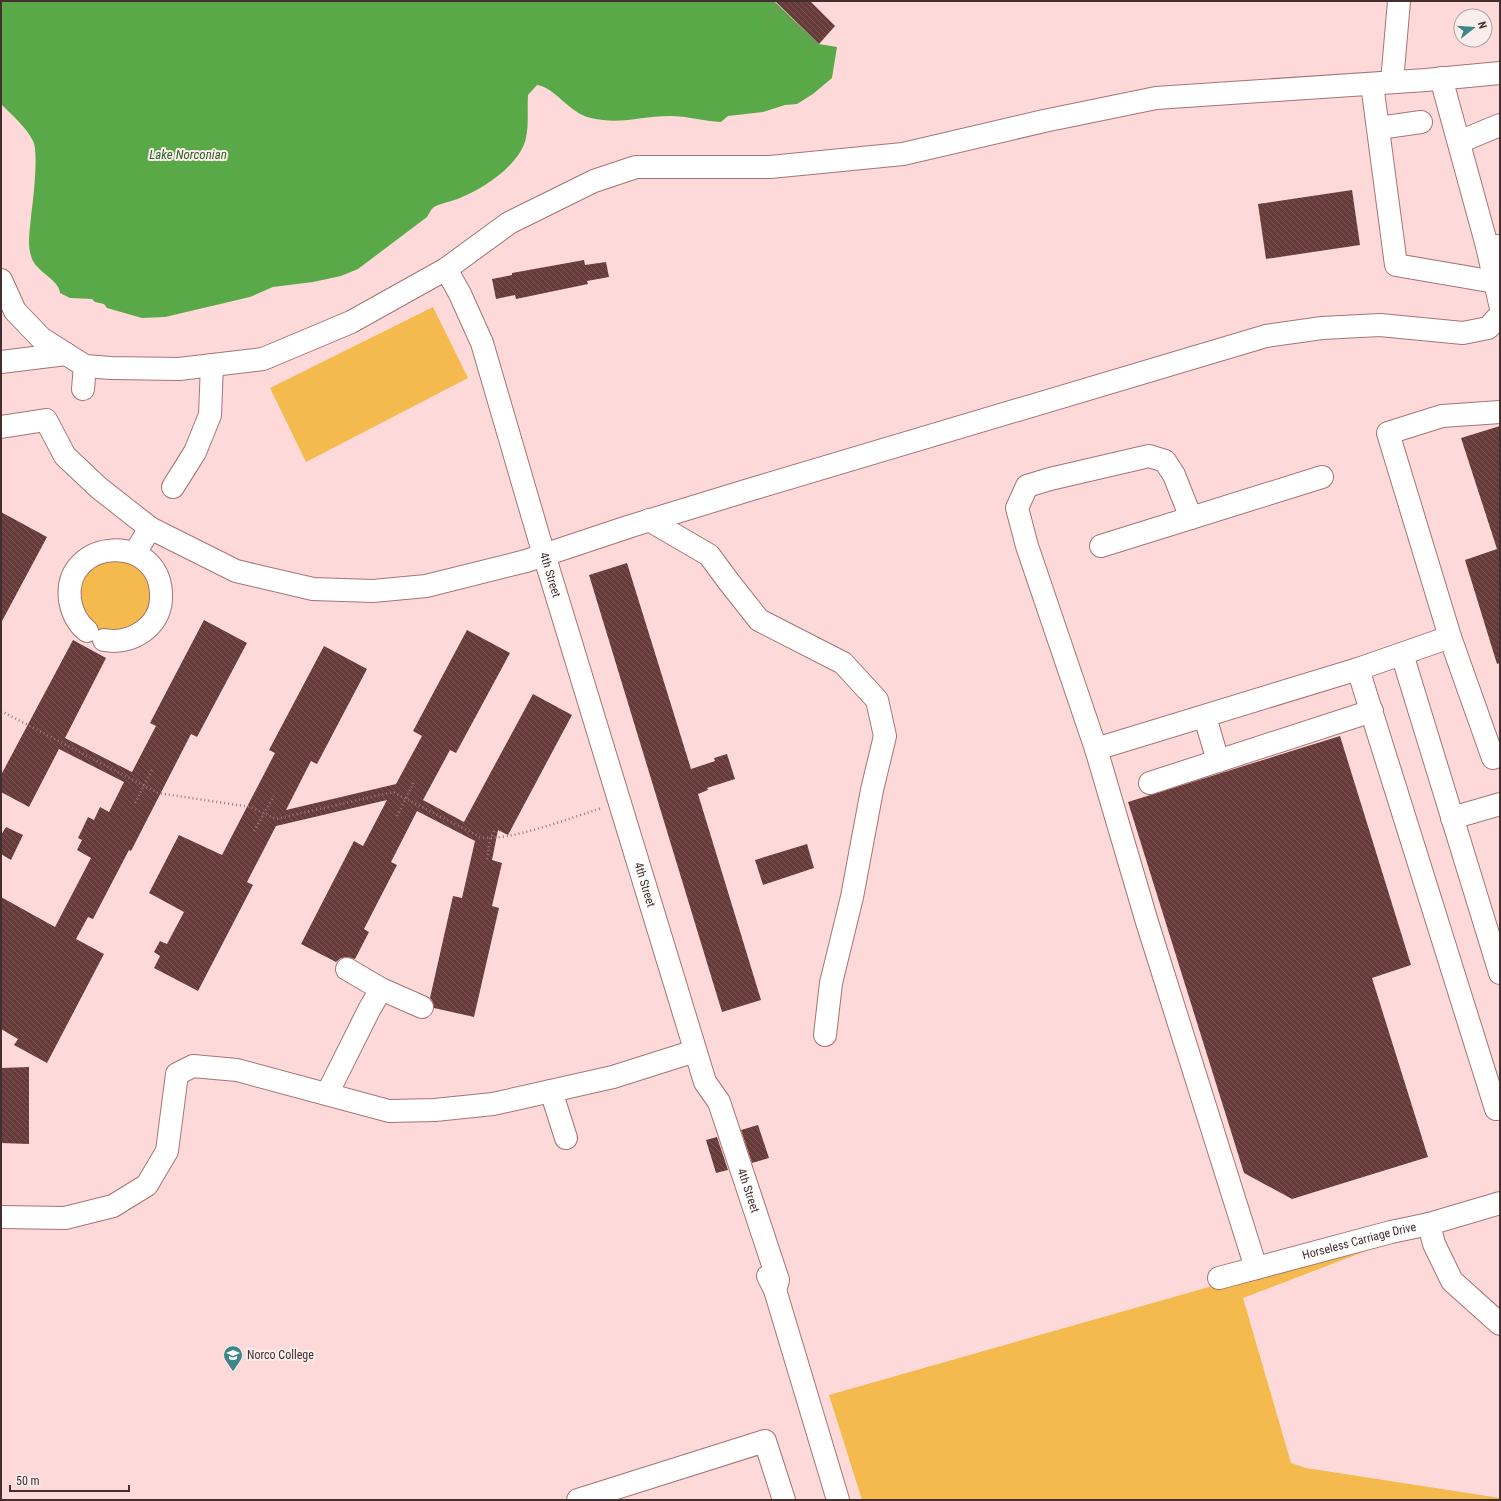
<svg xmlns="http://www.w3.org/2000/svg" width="1501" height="1501" font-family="'Roboto Condensed',sans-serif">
  <defs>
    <pattern id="building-back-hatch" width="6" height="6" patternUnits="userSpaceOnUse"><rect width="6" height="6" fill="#683b3b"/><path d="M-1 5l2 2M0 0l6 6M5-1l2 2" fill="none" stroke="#7b5656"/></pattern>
  </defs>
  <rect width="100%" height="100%" fill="#fddad9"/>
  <!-- green -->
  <g fill="#f4ba4e">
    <polygon points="433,307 468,378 306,462 270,388"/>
    <polygon points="122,558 146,573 153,602 136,627 107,633 98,630 89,624 79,607 81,578 102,559"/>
    <polygon points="1392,1241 1243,1298 1291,1463 1306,1468 1500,1498 1500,1500 862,1500 829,1395 1216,1285"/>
  </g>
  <!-- water -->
  <path fill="#59a948" d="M1 1H774L819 44 837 47 832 78 813 94 797 104 785 105 763 112 728 116 721 122C704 121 687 116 670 116 641 116 620 125 591 118 570 114 556 88 537 85L528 95C527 110 529 123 526 138 520 165 484 188 460 198 453 201 438 204 434 207 431 209 429 214 427 217L358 269 341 276 313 282 273 287 250 297 165 317 142 318 107 308 104 304 95 302 92 299 70 298 60 293C59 279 35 272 31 256 27 243 30 230 31 217 33 202 39 152 33 141 26 127 12 115 1 104Z"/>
  <!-- building -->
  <g fill="url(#building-back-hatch)">
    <polygon points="775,1 810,1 835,26 819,44"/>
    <polygon points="1352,190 1360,245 1266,259 1258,204"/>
    <polygon points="584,260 585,265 606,262 609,277 587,281 588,284 516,299 515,295 496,299 492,279 512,275 512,273"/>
    <polygon points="1500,426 1500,663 1497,664 1465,560 1497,549 1461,438"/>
    <polygon points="1,512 47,537 1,623"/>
    <polygon points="627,563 691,769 715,761 714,758 727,754 735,779 707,788 708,790 698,794 761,1000 722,1012 589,575"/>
    <polygon points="204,620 247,643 197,737 191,734 131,851 129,850 93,919 88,917 76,939 104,954 47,1063 14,1045 18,1039 1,1029 1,897 55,927 91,858 77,850 82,840 78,838 88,817 94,820 100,807 109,812 124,782 59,749 29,807 1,792 1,775 73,640 106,658 65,738 132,772 156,726 150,723"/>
    <polygon points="467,630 510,653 456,753 450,750 423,800 464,822 533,694 572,715 508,835 498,830 492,860 502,863 492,906 499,908 474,1017 434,1008 432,1000 430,998 453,896 462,898 475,841 417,811 391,862 397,865 364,929 369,932 355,959 347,957 341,958 336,962 301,944 354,841 363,846 387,800 276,826 247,882 253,885 198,991 154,968 160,956 154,952 160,941 167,944 184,912 149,893 179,835 222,855 275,753 269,750 324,646 367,669 317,764 311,761 286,810 396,784 422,736 413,731"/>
    <polygon points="1340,736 1411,965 1372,978 1428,1157 1292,1199 1244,1173 1128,802"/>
    <polygon points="6,827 23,835 11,860 1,854 1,835"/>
    <polygon points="807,844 814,868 763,885 755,860"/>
    <polygon points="29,1067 29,1144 1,1143 1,1068"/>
    <polygon points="758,1125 769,1158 752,1163 741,1130"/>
    <polygon points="717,1137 728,1170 716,1173 706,1140"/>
  </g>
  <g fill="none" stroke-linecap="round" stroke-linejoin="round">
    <defs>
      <g id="minor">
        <polyline points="1441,78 1487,246 1500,246"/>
        <polyline points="1392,82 1399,1"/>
        <polyline points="1372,84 1396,265 1495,282"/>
        <polyline points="1379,128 1421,122"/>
        <polyline points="1459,142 1500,125"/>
        <polyline points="1487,246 1500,304"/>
        <path id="s1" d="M446 269 460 294 482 343 539 538 705 1082 719 1102 778 1280 775 1290"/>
        <polyline points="1,280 15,311 41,338 85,366 111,368 179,369 263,359 351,322 446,269 509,223 594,181 636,167 770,167 903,154 1044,121 1156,98 1426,80 1500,73"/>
        <polyline points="1,362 66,354"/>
        <polyline points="83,389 85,366"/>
        <polyline points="1500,412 1442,416 1388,433 1450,637 1493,758 1500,755"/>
        <polyline points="1,427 46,420 65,456 99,488 150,528"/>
        <polyline points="173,487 195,452 210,415 212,365"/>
        <polyline points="1191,518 1174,475 1165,461 1149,456 1050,479 1027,486 1017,508 1027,546 1096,749 1147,922 1256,1268"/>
        <polyline points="649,520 709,555 729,582 759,620 843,663 877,700 885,736 872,790 852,897 831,983 825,1035"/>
        <polyline points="1101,546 1322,477"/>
        <polyline points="135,553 150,528 236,571 313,589 373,591 426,586 526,561 631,526 752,489 1266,336 1322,328 1380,325 1463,333 1488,328 1500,315"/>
        <path d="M87 631C77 623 72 612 70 600 62 537 164 531 161 599 160 627 131 645 104 640"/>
        <polyline points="1402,654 1500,973"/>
        <polyline points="1358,669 1496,1109"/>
        <polyline points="1205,717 1218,761"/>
        <polyline points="1096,749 1358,669 1450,637"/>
        <polyline points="1150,783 1372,711"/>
        <polyline points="1452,818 1500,804"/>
        <polyline points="381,989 422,1007"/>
        <polyline points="551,1091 566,1138"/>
        <polyline points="327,1094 369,1010 381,989 347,969"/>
        <polyline points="1,1217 65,1218 113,1206 147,1185 167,1151 177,1074 193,1066 237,1070 389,1111 435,1110 493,1104 613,1077 695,1051"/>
        <polyline points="1429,1224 1434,1244 1452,1281 1500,1324"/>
        <polyline points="768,1276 775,1290 838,1500"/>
        <path id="s2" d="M1219 1278 1391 1232 1429 1224 1500 1203"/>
        <polyline points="578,1500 765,1441 784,1500"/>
      </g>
    </defs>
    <!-- minor casing -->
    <use href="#minor" stroke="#a67372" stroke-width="24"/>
    <!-- path -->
    <g stroke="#977b7b" stroke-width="2.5" stroke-dasharray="1 3" stroke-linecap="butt">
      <polyline points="770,1 814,43 808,50"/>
      <polyline points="766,20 778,8"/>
      <path d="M1 711 158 793 251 807 276 819 393 792 480 837C506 843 573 817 602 808"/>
      <polyline points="135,803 152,770"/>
      <polyline points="397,816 414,782"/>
      <polyline points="254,831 274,796"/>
      <polyline points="487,859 490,839 495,829"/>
    </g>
    <!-- minor -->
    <use href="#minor" stroke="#fff" stroke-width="22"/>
  </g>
  <!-- icons -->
  <defs>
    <symbol id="university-pin" viewBox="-11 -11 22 30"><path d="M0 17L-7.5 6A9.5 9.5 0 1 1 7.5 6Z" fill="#3e868a" stroke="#faeeed"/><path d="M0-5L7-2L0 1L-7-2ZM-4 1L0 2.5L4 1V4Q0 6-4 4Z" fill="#fff"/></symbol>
  </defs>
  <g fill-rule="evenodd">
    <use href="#university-pin" x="222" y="1344" width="22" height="30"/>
  </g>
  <g text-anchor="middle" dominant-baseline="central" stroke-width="4" stroke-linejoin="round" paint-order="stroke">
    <!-- street labels -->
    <g font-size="12" fill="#442e2e" stroke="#faeeed">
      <text stroke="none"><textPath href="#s1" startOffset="324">4th Street</textPath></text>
      <text stroke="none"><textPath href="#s1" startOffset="648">4th Street</textPath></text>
      <text stroke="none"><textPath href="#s1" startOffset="972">4th Street</textPath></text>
      <text stroke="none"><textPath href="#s2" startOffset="145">Horseless Carriage Drive</textPath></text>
    </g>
    <!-- poi labels -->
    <g font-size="12" fill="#442e2e" stroke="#faeeed" text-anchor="start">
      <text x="247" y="1355">Norco College</text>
    </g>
    <!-- water labels -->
    <g font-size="13" font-style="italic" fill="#2e6323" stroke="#faeeed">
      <text x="188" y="154">Lake Norconian</text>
    </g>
  </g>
  <!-- border -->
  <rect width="1501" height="1501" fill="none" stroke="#442e2e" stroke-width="4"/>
  <!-- north arrow -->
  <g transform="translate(1473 28) rotate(73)"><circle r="19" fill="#faeeed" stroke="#b1a1a1"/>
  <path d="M0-3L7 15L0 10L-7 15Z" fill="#3e868a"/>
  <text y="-6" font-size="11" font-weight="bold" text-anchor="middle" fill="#442e2e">N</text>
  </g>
  <!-- scale -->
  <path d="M10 1485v6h119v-6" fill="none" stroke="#442e2e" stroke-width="2"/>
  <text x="16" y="1485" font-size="12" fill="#442e2e" stroke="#faeeed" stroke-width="3" paint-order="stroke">50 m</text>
</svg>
